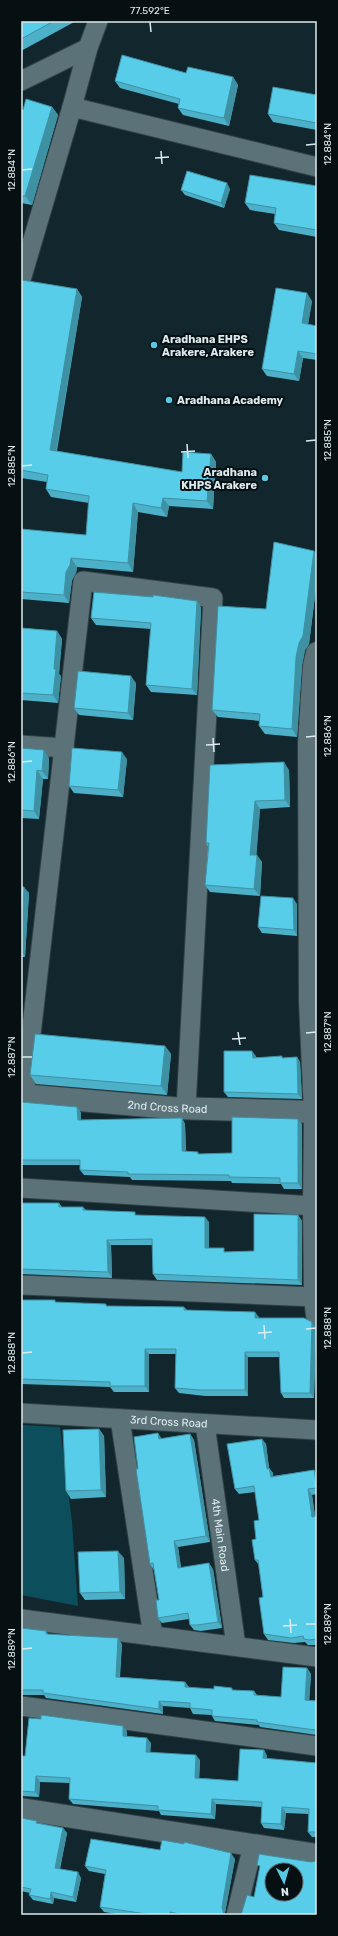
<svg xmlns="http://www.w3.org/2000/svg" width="338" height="1936" font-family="Rubik,sans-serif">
  <rect width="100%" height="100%" fill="#11272d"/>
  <!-- green -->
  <polygon fill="#0c4e5c" points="21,1425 60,1427 72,1522 78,1606 21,1595"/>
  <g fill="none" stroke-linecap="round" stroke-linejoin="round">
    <defs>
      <g id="minor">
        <polyline points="21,81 88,48"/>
        <polyline points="72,107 317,167"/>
        <polyline points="21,280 72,107 88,48 98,21"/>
        <polyline points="21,745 64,748"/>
        <polyline points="24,1096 83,581 213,598 186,1108"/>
        <polyline points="21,1188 314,1206"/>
        <polyline points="21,1285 315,1297"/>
        <path id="s1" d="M21 1413 317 1430"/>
        <polyline points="120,1419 153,1636"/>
        <path id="s2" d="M205 1424 236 1646"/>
        <polyline points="21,1619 317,1657"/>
        <polyline points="21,1706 317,1746"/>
        <polyline points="236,1915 253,1845"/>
      </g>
      <g id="tertiary">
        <polyline points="317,653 314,666 309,743 310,1002 315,1112 314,1206 315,1297 317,1315"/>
        <path id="s3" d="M21 1095 172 1108 317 1112"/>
        <polyline points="21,1809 317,1855"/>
      </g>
    </defs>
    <!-- minor casing -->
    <use href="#minor" stroke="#314045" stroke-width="21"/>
    <!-- tertiary casing -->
    <use href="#tertiary" stroke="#314045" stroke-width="24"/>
    <!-- minor -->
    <use href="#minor" stroke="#5a7278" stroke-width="19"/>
    <!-- tertiary -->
    <use href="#tertiary" stroke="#5a7278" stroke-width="22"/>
  </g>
  <!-- wall -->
  <g fill="#4cb0c8">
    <polygon points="21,21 76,21 21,51"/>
    <polygon points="186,73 233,77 238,85 229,126 183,115 178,108 179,104 120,88 115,81"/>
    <polygon points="317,95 317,130 273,122 268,114"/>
    <polygon points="52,107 58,115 32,205 21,203 21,109 23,110"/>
    <polygon points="317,186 317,237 279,230 274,223 275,214 250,210 245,203"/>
    <polygon points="230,189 224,208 185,195 181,190"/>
    <polygon points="21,281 77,289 82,297 57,451 182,472 211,454 216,462 213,509 169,506 167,517 138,512 133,572 77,567 76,573 72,580 69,603 21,599 21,529 86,535 89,503 51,497 46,489 47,482 21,478"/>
    <polygon points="312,301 308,324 317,326 317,360 303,358 299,381 267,376 262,369"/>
    <polygon points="314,551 317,555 317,580 309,644 305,650 302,665 297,737 265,734 259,726 260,721 218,717 212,710 266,609"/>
    <polygon points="153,597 197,601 201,608 197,695 151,692 146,685 151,629 96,625 91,618"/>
    <polygon points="21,628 57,631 62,639 59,674 61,676 58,703 21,700"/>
    <polygon points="136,683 133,720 79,715 74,708"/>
    <polygon points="21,748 49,758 48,779 43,779 39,819 21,818"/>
    <polygon points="127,759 123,797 74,793 69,786"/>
    <polygon points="289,770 290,807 260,809 256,855 262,862 260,896 210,892 205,885 208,847 206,843"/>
    <polygon points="21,887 29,893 25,957 21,957"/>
    <polygon points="297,904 297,936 262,933 258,927"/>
    <polygon points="165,1046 171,1054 167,1095 36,1084 30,1075"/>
    <polygon points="256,1056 256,1057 283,1058 297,1057 300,1062 302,1099 228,1097 224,1092"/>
    <polygon points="21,1102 77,1107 81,1113 81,1120 182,1118 185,1124 186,1151 199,1154 232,1153 302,1124 302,1189 284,1189 281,1184 232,1183 231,1181 132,1180 130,1177 84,1175 80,1170 80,1165 21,1165"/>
    <polygon points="21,1203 59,1203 62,1207 83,1207 86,1210 209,1222 209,1248 226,1252 254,1251 298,1215 302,1221 302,1285 157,1280 153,1274 153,1245 111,1245 112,1278 21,1274"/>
    <polygon points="21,1300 108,1306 184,1307 187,1310 259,1317 259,1318 316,1327 314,1398 284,1398 281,1393 280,1357 248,1357 248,1396 205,1396 179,1393 175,1388 176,1354 149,1354 149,1392 114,1392 110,1387 21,1384"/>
    <polygon points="99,1429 104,1436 106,1497 71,1499 66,1491"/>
    <polygon points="190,1434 194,1440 210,1542 178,1547 181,1568 213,1569 222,1628 201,1631 194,1630 190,1625 189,1619 162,1623 158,1618 159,1600 154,1570 150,1564 138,1469 162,1439"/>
    <polygon points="262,1439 266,1444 269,1468 273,1473 273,1476 314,1470 317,1474 317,1494 312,1495 315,1517 317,1516 317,1645 308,1645 305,1642 294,1643 268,1640 264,1634 263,1597 259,1565 255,1560 256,1539 259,1520 255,1492 239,1494 235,1489"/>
    <polygon points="124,1558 125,1599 85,1600 80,1593"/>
    <polygon points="21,1628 46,1631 48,1634 122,1644 120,1677 185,1682 189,1688 254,1691 257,1695 281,1697 307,1668 311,1674 309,1700 317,1701 317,1735 260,1727 259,1725 215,1721 212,1716 212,1715 193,1714 190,1708 163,1706 163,1714 46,1698 44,1695 21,1695"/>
    <polygon points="127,1731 127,1736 151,1743 150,1752 200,1760 199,1778 238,1781 264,1750 267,1756 267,1759 317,1763 317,1837 312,1837 308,1832 309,1814 286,1813 284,1830 264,1828 261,1823 262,1807 216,1804 215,1819 161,1815 159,1811 73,1804 69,1799 70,1783 40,1782 39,1797 21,1796 21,1756 25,1756"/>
    <polygon points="21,1818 39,1823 63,1828 67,1833 60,1869 81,1878 76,1902 54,1898 53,1904 33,1900 29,1895 30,1893 21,1891"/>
    <polygon points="160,1850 235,1859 225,1913 226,1915 123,1915 104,1912 100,1907 105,1874 89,1871 85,1866"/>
  </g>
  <!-- shaded-wall -->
  <g fill="#3e90a3">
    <polygon points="233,77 238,85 229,126 224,118"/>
    <polygon points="52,107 58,115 32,205 25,196"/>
    <polygon points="227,183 230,189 224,208 221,203"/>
    <polygon points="77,289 82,297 55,458 50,450"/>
    <polygon points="307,293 312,301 307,331 302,323"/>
    <polygon points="298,351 303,358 299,381 294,374"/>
    <polygon points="211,454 216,462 213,509 207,501"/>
    <polygon points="163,498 169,506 167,517 161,508"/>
    <polygon points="133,503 138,512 133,572 128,563"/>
    <polygon points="314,551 317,555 317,580 309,644 305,650 302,665 297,737 292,729 296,657"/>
    <polygon points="71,558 77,567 76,573 72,580 69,603 64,595 66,572"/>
    <polygon points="197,601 201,608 197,695 192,689"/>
    <polygon points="57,631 62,639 59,674 61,676 58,703 53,695 54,669"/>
    <polygon points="131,676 136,683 133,720 128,713"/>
    <polygon points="44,750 49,758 48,779 42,771"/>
    <polygon points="122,752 127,759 123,797 118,790"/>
    <polygon points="284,762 289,770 290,807 285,800"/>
    <polygon points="37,770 43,779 39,819 34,811"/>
    <polygon points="255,801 260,809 256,862 250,855"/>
    <polygon points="257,855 262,862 260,896 254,889"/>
    <polygon points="24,887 29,893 25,957 21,951"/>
    <polygon points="293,898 297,904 297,936 294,930"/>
    <polygon points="165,1046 171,1054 167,1095 161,1086"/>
    <polygon points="252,1051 256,1056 256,1063 253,1058"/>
    <polygon points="297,1057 300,1062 302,1099 298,1094"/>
    <polygon points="77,1107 81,1113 81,1125 78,1120"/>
    <polygon points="182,1118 185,1124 186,1157 182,1151"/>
    <polygon points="298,1119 302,1124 302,1189 298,1183"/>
    <polygon points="298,1215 302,1221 302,1285 298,1280"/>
    <polygon points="205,1217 209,1222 209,1254 205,1248"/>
    <polygon points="107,1240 111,1245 112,1278 108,1272"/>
    <polygon points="255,1312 259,1317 259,1324 255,1318"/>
    <polygon points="312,1322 316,1327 314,1398 310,1393"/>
    <polygon points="145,1349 149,1354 149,1392 145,1386"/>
    <polygon points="245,1352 248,1357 248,1396 245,1390"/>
    <polygon points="99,1429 104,1436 106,1497 101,1490"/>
    <polygon points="158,1433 162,1439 159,1439"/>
    <polygon points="190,1434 194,1440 210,1542 206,1536"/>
    <polygon points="262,1439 266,1444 269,1468 273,1473 274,1482 271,1477 267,1469"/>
    <polygon points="314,1470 317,1474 317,1487"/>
    <polygon points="308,1489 312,1495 316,1522 312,1517"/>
    <polygon points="174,1541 178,1547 182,1574 178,1568"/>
    <polygon points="118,1551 124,1558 125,1599 120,1592"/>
    <polygon points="209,1563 213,1569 222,1628 218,1622"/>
    <polygon points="118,1638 122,1644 119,1682 116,1677"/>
    <polygon points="307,1668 311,1674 309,1705 305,1700"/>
    <polygon points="185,1682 189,1687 188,1693 185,1687"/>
    <polygon points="159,1701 163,1706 163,1714 159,1709"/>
    <polygon points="123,1726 127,1731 127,1741 123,1736"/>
    <polygon points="147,1738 151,1743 150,1757 146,1752"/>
    <polygon points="264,1750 267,1756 267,1764 263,1758"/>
    <polygon points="196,1755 200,1760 199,1783 195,1778"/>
    <polygon points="36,1776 40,1782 39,1797 35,1792"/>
    <polygon points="212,1799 216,1804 215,1819 211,1814"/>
    <polygon points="282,1807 286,1813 284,1830 281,1824"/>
    <polygon points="63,1828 67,1833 59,1873 55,1868"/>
    <polygon points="231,1853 235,1859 225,1913 226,1915 224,1915 222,1907"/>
    <polygon points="78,1872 81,1878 76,1902 73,1897"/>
    <polygon points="51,1892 54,1898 53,1904 50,1899"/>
  </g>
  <!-- building -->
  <g fill="#58cde9" stroke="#3e90a3" fill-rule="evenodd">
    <polygon points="21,21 54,21 21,39"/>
    <polygon points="122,55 186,73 188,67 233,77 224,118 178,108 180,99 115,81"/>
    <polygon points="273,87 317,95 317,123 268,114"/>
    <polygon points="26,99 52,107 25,196 21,196 21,109 23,110"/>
    <polygon points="187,171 227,183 221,203 181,190"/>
    <polygon points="250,175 317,186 317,230 274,223 276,208 245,203"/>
    <polygon points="22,280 77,289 50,450 182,472 183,452 211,454 207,501 163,498 161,508 133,503 128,563 71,558 70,565 66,572 64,595 21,592 21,529 86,535 89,496 46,489 48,475 21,470 21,281"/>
    <polygon points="276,288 307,293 302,323 317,326 317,354 298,351 294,374 262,369"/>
    <polygon points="274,542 314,551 303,636 299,643 296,657 292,729 259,726 260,714 212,710 218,606 266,609"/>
    <polygon points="94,592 153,597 153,595 197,601 192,689 146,685 151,623 91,618"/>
    <polygon points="21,628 57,631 54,669 56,669 53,695 21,693"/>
    <polygon points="78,671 131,676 128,713 74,708"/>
    <polygon points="21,748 44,750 42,771 37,770 34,811 21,810"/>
    <polygon points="72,748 122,752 118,790 69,786"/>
    <polygon points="284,762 285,800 255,801 250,855 257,855 254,889 205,885 209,843 206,843 210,765"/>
    <polygon points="21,887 24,887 21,949"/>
    <polygon points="261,896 293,898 294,930 258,927"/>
    <polygon points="35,1034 165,1046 161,1086 30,1075"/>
    <polygon points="224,1051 252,1051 253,1058 282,1056 282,1058 297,1057 298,1094 224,1092"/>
    <polygon points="21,1102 77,1107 78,1120 182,1118 182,1151 198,1152 198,1154 232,1153 232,1117 298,1119 298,1183 280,1183 280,1178 229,1177 229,1175 128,1174 128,1172 80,1170 80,1160 21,1160"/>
    <polygon points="21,1203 59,1203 59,1207 83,1207 83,1210 135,1212 135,1215 205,1217 205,1248 224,1248 224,1252 254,1251 254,1214 298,1215 298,1280 153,1274 152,1239 107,1240 108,1272 21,1269"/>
    <polygon points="21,1300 55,1300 55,1302 106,1304 106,1306 184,1307 184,1310 255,1312 255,1318 304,1318 312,1322 310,1393 281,1393 279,1352 245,1352 245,1390 201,1390 175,1388 176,1349 145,1349 145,1386 110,1386 110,1382 21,1379"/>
    <polygon points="99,1429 101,1490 66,1491 63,1430"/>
    <polygon points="158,1433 159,1439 190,1434 206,1536 174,1541 178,1568 209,1563 218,1622 197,1625 190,1625 188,1613 158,1618 156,1600 159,1600 153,1563 150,1564 136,1469 138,1469 134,1437"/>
    <polygon points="262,1439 267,1469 269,1468 271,1477 314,1470 317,1488 308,1489 312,1517 317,1516 317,1639 309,1640 304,1639 303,1636 291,1638 264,1634 259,1598 263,1597 258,1560 255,1560 252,1540 256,1539 254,1521 259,1520 254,1486 235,1489 227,1444"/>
    <polygon points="118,1551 120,1592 80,1593 78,1552"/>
    <polygon points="21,1628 46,1631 46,1634 118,1638 116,1677 185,1682 185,1687 214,1689 214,1686 232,1688 232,1690 254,1691 254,1695 281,1697 283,1667 307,1668 305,1700 317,1701 317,1731 315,1730 257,1722 257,1720 212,1716 212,1710 190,1708 190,1703 159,1701 159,1709 43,1693 43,1690 21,1690"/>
    <polygon points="41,1715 123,1726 123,1736 147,1738 146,1752 196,1755 195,1778 238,1781 240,1749 264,1750 263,1758 317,1763 317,1832 308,1832 309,1809 282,1807 281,1824 261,1823 262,1802 212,1799 211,1814 158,1810 158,1806 69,1799 70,1778 36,1776 35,1792 21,1791 21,1756 25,1756 29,1718 41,1719"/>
    <polygon points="21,1818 37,1821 36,1823 63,1828 55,1868 78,1872 73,1897 51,1892 50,1899 29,1895 31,1889 21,1887"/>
    <polygon points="91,1839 160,1850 162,1840 184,1844 184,1842 231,1853 222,1907 224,1915 183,1915 170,1912 170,1915 153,1915 100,1907 106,1870 85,1866"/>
    <path d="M259 1854 311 1862 317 1861V1915H241L247 1895 254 1897 260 1866 257 1865ZM272 1870H296V1894H272Z"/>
  </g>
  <!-- ticks -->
  <path fill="none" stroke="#ddeaee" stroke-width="1.5" d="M150 22 151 32M306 145 316 144M161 151 162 164M155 158 169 157M22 170 32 169M306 441 316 440M187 444 188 458M181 452 195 451M22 466 32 465M306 737 316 736M213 738 214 752M206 745 220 744M22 762 32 761M238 1032 240 1045M306 1033 316 1032M232 1039 246 1038M22 1057H32M264 1325 265 1339M306 1329 316 1328M258 1333 272 1332M22 1353 32 1352M290 1619 291 1633M306 1624H316M283 1626 297 1625M22 1649 32 1648"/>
  <!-- markers -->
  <g fill="#58c8e4" stroke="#060f11" stroke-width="1.5">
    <circle cx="154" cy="345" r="4"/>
    <circle cx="169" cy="400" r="4"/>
    <circle cx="265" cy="478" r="4"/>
  </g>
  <g text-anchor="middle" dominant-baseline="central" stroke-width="4" stroke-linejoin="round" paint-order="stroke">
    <!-- poi labels -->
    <g font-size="11" font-weight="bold" fill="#ddeaee" stroke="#060f11" text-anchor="start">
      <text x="162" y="339">Aradhana EHPS<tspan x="162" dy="13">Arakere, Arakere</tspan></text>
      <text x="177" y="400">Aradhana Academy</text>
      <text x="257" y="472" text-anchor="end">Aradhana<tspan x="257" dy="13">KHPS Arakere</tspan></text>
    </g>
    <!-- street labels -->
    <g font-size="11" fill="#ddeaee" stroke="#060f11">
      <text stroke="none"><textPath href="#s3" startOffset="147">2nd Cross Road</textPath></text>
      <text stroke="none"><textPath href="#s1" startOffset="148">3rd Cross Road</textPath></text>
      <text stroke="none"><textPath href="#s2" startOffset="112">4th Main Road</textPath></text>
    </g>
  </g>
  <!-- border -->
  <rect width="338" height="1936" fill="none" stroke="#060f11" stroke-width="44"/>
  <!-- north arrow -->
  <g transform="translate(284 1882) rotate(175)"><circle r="19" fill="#060f11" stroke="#5c6769"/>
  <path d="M0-3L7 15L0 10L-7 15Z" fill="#58c8e4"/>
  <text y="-6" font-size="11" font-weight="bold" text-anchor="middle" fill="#ddeaee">N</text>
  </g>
  <rect x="22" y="22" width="294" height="1892" fill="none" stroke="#ddeaee" stroke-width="1.5"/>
  <g font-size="10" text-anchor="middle" fill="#ddeaee">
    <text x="150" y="14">77.592°E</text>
    <text transform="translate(327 144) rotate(-90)" y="4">12.884°N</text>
    <text transform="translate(11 170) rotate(-90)" y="4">12.884°N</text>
    <text transform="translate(327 440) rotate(-90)" y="4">12.885°N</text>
    <text transform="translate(11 466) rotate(-90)" y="4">12.885°N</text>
    <text transform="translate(327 736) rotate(-90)" y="4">12.886°N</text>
    <text transform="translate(11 762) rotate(-90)" y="4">12.886°N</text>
    <text transform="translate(327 1032) rotate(-90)" y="4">12.887°N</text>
    <text transform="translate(11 1057) rotate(-90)" y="4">12.887°N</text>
    <text transform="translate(327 1328) rotate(-90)" y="4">12.888°N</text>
    <text transform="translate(11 1353) rotate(-90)" y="4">12.888°N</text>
    <text transform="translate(327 1624) rotate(-90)" y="4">12.889°N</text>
    <text transform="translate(11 1649) rotate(-90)" y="4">12.889°N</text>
  </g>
</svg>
